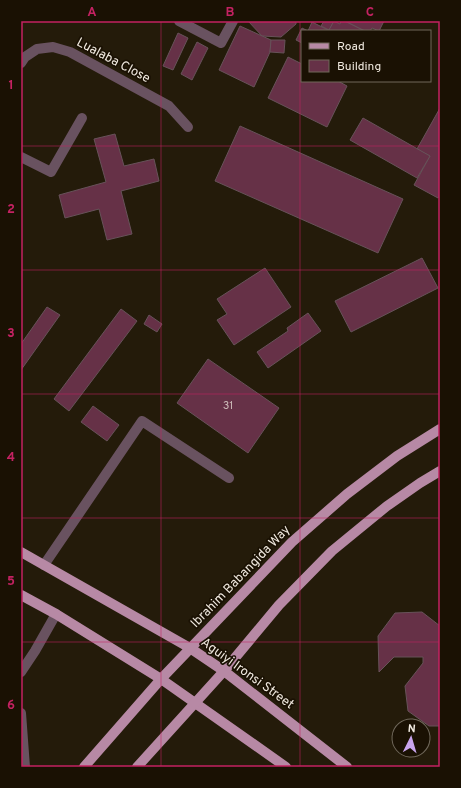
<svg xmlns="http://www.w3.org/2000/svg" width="461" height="788" font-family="Overpass,sans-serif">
  <rect width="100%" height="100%" fill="#241b0a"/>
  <!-- building -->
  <g fill="#663147" stroke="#675259">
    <polygon points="248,21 296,21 296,24 281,37 262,36"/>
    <polygon points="324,21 334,21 329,30 321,26"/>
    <polygon points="334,21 340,24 341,21 345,21 365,31 330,31 329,30"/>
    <polygon points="345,21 384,21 379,31 372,28 370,31 365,31"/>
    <polygon points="312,22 330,31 302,31 302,43 296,40 302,28 308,31"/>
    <polygon points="240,26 271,40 270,52 254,87 219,70"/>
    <polygon points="178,33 188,38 173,70 163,66"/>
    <polygon points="271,40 285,40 284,53 270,52"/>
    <polygon points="197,42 208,48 192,80 181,74"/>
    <polygon points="288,57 302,64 302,81 338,81 347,86 327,127 268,98"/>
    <polygon points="440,108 440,194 438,198 414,185 430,156 417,149"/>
    <polygon points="363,118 430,156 417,178 350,140"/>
    <polygon points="240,126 403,199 378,253 215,181"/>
    <polygon points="115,134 124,166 154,159 159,181 121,191 132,234 107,240 99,209 65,218 59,195 106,182 94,139"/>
    <polygon points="422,258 438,288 351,332 335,301"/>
    <polygon points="265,268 291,307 234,345 217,320 227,314 217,299"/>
    <polygon points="47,307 60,315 21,370 21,344"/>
    <polygon points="121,309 137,321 69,411 54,399"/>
    <polygon points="308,313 321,331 268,368 257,352 288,331 287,328"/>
    <polygon points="149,315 162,324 157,332 144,324"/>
    <polygon points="208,359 279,408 248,453 177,403"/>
    <polygon points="93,406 119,425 107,441 81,422"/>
    <polygon points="422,612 440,626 440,726 429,726 408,711 405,686 423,663 423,657 394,657 379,672 378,636 395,613"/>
  </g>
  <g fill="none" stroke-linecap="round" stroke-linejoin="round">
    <!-- minor -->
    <g stroke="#695260" stroke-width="10">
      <polyline points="179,21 221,43 233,21"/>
      <polyline points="21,63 25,57 37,49 53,47 70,52 169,106 188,127"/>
      <polyline points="21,157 51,172 82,118"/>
      <polyline points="44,565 142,421 229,478"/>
      <polyline points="21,672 35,651 56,614"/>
      <polyline points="21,713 25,767"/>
    </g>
    <!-- major -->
    <g stroke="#b789a5" stroke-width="10">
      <polyline points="21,552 190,648 224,671 347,767"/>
      <polyline points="21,595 56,614 161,679 286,767"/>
      <polyline points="84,767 161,679 292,542 347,494 397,456 440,429"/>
      <polyline points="137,767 224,671 279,605 332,551 387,506 420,483 440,471"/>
    </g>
  </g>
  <!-- grid -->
  <path fill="none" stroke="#c42262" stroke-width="1" stroke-opacity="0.55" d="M161 21V767M300 21V767M21 146H440M21 270H440M21 394H440M21 518H440M21 642H440"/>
  <g text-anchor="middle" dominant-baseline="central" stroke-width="3.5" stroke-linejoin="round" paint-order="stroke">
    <!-- number labels -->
    <g font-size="11" fill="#cebcba">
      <text x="228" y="406">31</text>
    </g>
    <!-- street labels -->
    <g font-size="13" fill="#f1eae0" stroke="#1a1103">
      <text transform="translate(113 61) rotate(28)">Lualaba Close</text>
      <text transform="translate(241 577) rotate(-46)">Ibrahim Babangida Way</text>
      <text transform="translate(247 674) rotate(36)">Aguiyi Ironsi Street</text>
    </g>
  </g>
  <!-- border -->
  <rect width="461" height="788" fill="none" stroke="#1a1103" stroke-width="44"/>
  <!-- legend -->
  <rect x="301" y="30" width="130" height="52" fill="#1a1103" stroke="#70685b"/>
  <rect x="309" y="43" width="20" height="6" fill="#b789a5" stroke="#70685b"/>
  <text x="337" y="50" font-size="12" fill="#f1eae0">Road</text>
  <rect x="309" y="60" width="20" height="12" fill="#663147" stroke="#70685b"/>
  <text x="337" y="70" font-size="12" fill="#f1eae0">Building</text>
  <!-- north arrow -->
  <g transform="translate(411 738) rotate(5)"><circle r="19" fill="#1a1103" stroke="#70685b"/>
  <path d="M0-3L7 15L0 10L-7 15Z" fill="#c9a5ee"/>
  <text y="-6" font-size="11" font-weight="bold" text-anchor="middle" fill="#f1eae0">N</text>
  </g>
  <rect x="22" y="22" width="417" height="744" fill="none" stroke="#c42262" stroke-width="1.5"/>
  <g font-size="13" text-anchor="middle" font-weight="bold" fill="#c42262">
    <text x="92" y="16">A</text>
    <text x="230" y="16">B</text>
    <text x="370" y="16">C</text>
    <text x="11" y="89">1</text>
    <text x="11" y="213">2</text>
    <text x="11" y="337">3</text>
    <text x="11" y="461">4</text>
    <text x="11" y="585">5</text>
    <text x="11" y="709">6</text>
  </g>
</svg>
